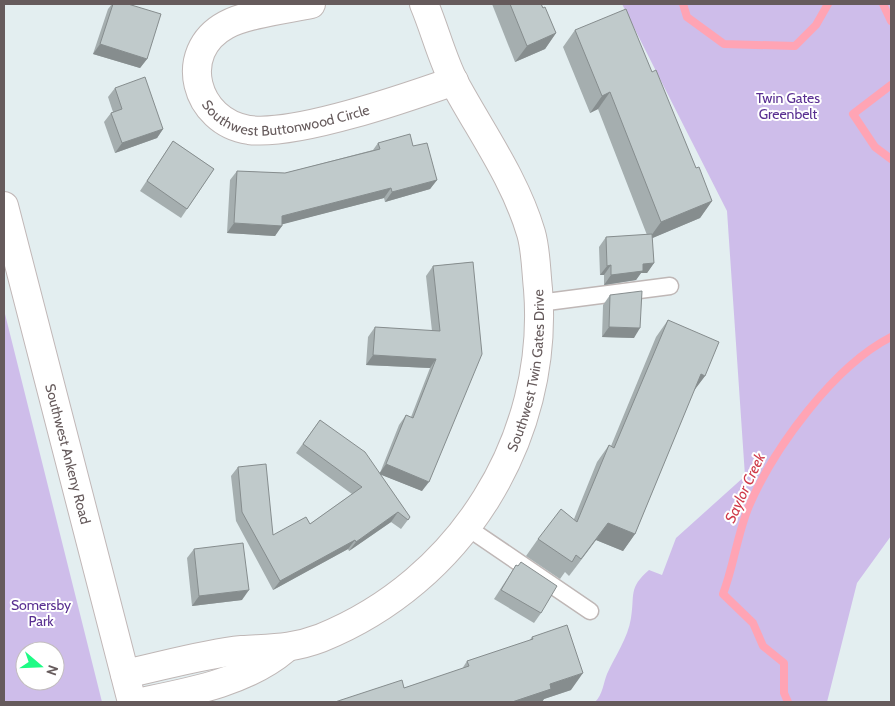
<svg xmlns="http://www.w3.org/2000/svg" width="895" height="706" font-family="Cabin,sans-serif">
  <rect width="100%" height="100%" fill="#e3eef0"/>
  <!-- green -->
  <g fill="#cebdea" fill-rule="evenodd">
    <path d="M622 4H891V536L857 583 827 702H595C603 694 603 684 607 674 615 656 628 638 631 618 635 595 628 588 649 570L662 575 676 538 745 476 727 211Z"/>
    <path d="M4 314H5L102 702H4ZM25 651H55V681H25Z"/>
  </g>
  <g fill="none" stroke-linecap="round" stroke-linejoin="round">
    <!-- stream -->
    <g stroke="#ffa4b4" stroke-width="8">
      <polyline points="683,4 687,17 724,44 795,46 816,25 828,4"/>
      <polyline points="883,4 891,21"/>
      <polyline points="891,85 853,114 875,147 891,159"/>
      <path d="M788 702 784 693V663L763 646 753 623 723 594C734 565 737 535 749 506 774 448 834 366 891 337"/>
    </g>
    <defs>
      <g id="lane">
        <polyline points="539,303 670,286"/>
        <polyline points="468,528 590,611"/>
      </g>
      <g id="street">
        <path id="s1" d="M311 4C287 9 246 14 226 25 176 52 195 122 249 130 297 136 406 98 454 81"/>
        <path id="s2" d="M125 674C163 666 203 654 242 650 272 648 292 649 321 638 460 582 550 439 538 289 536 271 536 250 531 233 515 179 481 132 455 84 442 59 435 30 424 4"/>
        <path d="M141 702C190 692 246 682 285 649"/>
      </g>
      <g id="secondary">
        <path id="s3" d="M4 206 132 702"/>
      </g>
    </defs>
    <!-- lane casing -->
    <use href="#lane" stroke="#bfb7b6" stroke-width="19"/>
    <!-- street casing -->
    <use href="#street" stroke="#bfb7b6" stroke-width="30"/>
    <!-- secondary casing -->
    <use href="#secondary" stroke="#c1b7b7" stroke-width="30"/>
    <!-- lane -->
    <use href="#lane" stroke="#fff" stroke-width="16"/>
    <!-- street -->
    <use href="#street" stroke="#fff" stroke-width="28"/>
    <!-- secondary -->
    <use href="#secondary" stroke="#fff" stroke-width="28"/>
  </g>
  <!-- wall -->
  <g fill="#a5aeaf">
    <polygon points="112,4 128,4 147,59 140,68 93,54 108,9"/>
    <polygon points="492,4 541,4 556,33 545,49 515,62"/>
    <polygon points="575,30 652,72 696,168 712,201 700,218 652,238 654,263 647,273 641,273 636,280 604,285 604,275 600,275 599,247 606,237 647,235 598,109 590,113 563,47"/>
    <polygon points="115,88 163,129 157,138 115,153 104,122 111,113 113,112 108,97"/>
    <polygon points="173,141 214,169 181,218 140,191"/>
    <polygon points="378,143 413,146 437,180 430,189 385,202 384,198 282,224 275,236 227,233 230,180 237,171 285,173 373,150"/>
    <polygon points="473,262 422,491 380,474 410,517 401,529 391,522 349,551 348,549 273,590 236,521 231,476 238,467 273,535 310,524 352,494 296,453 320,420 380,473 399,425 406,415 411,417 430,368 366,365 368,337 375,327 432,331 426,276 433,266"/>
    <polygon points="610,295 634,338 602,337 603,305"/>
    <polygon points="668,320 705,376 694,390 635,534 623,551 596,540 569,576 565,572 560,579 526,556 538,539 574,519 597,462 609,445 611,446 656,337"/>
    <polygon points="194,549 242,600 192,606 187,558"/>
    <polygon points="516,565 541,613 534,623 494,599"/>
    <polygon points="532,637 571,690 544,699 542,702 335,702 404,688 462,669 467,661 529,641"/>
  </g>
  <!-- shaded-wall -->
  <g fill="#868d8e">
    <polygon points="556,33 545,49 515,62 527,46"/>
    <polygon points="100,44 147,59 140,68 93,54"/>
    <polygon points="610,92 598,109 590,113 602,96"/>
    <polygon points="163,129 157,138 115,153 122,143"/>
    <polygon points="437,180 430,189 385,202 392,192"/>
    <polygon points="391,188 384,198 276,226 282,216"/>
    <polygon points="712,201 700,218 648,240 661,222"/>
    <polygon points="234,223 282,226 275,236 227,233"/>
    <polygon points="654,263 647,273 641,273 636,280 604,285 611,275 643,264"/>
    <polygon points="611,265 604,275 600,275 607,266"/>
    <polygon points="609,327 640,328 634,338 602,337"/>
    <polygon points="373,355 436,359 430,368 366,365"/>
    <polygon points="701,374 705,376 693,392"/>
    <polygon points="386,464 429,482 422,491 379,474"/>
    <polygon points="398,512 391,522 349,551 356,542"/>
    <polygon points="608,523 635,534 623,551 596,540 569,576"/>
    <polygon points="355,540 348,549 273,590 280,581"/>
    <polygon points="249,590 242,600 192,606 199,596"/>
    <polygon points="583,673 571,690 544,699 542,702 512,702 550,684"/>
  </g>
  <!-- building -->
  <g fill="#c0cacb" stroke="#868d8e">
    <polygon points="113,4 128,4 161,14 147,59 100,44"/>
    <polygon points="510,4 541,4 543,8 545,7 556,33 527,46"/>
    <polygon points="626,9 652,72 656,70 696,168 699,167 712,201 661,222 610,92 602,96 575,30"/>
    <polygon points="145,77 163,129 122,143 111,113 122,109 115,88"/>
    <polygon points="410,134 413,146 427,143 437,180 392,192 391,188 282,216 282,226 234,223 237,171 285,173 380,149 378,143"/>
    <polygon points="173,141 214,169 187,209 147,181"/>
    <polygon points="652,234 654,263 643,264 643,271 611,275 611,265 607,266 606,237"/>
    <polygon points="473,262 482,354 429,482 386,464 406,415 413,418 436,359 373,355 375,327 440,331 433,266"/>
    <polygon points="642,291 640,328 609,327 610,295"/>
    <polygon points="668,320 719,342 705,376 701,374 635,534 608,523 581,559 576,555 572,562 538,539 561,509 577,522 609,445 614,448"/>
    <polygon points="320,420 365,452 410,517 408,520 398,512 356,542 355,540 280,581 242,512 238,467 266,464 273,535 306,517 310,524 362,487 303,444"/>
    <polygon points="243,543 249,590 199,596 194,549"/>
    <polygon points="521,562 557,586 541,613 501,590 516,565 518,566"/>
    <polygon points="567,625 583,673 550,684 551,689 512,702 335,702 402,680 404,688 469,666 467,661 533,639 532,637"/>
  </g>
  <g text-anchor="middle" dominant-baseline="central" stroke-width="4" stroke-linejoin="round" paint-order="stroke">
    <!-- park labels -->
    <g font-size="14" fill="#592f91" stroke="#fff">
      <text x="788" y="98">Twin Gates<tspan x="788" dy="16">Greenbelt</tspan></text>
      <text x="41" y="605">Somersby<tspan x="41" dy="16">Park</tspan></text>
    </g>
    <!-- street labels -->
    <g font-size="14" fill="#665b5c" stroke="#fff">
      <text stroke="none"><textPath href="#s1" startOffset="265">Southwest Buttonwood Circle</textPath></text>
      <text stroke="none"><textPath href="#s2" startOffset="556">Southwest Twin Gates Drive</textPath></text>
      <text stroke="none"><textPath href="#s3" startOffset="256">Southwest Ankeny Road</textPath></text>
    </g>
    <!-- water labels -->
    <g font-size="15" font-style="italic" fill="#cf3a49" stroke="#fff">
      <text transform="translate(745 488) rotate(-65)">Saylor Creek</text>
    </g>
  </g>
  <!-- border -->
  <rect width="895" height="706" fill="none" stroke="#665b5c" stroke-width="10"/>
  <!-- north arrow -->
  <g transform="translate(40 666) rotate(109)"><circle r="24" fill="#ffffff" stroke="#c2bdbe"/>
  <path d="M0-4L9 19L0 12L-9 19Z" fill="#1efb85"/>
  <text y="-8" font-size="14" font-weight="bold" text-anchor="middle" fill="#665b5c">N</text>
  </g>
</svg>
